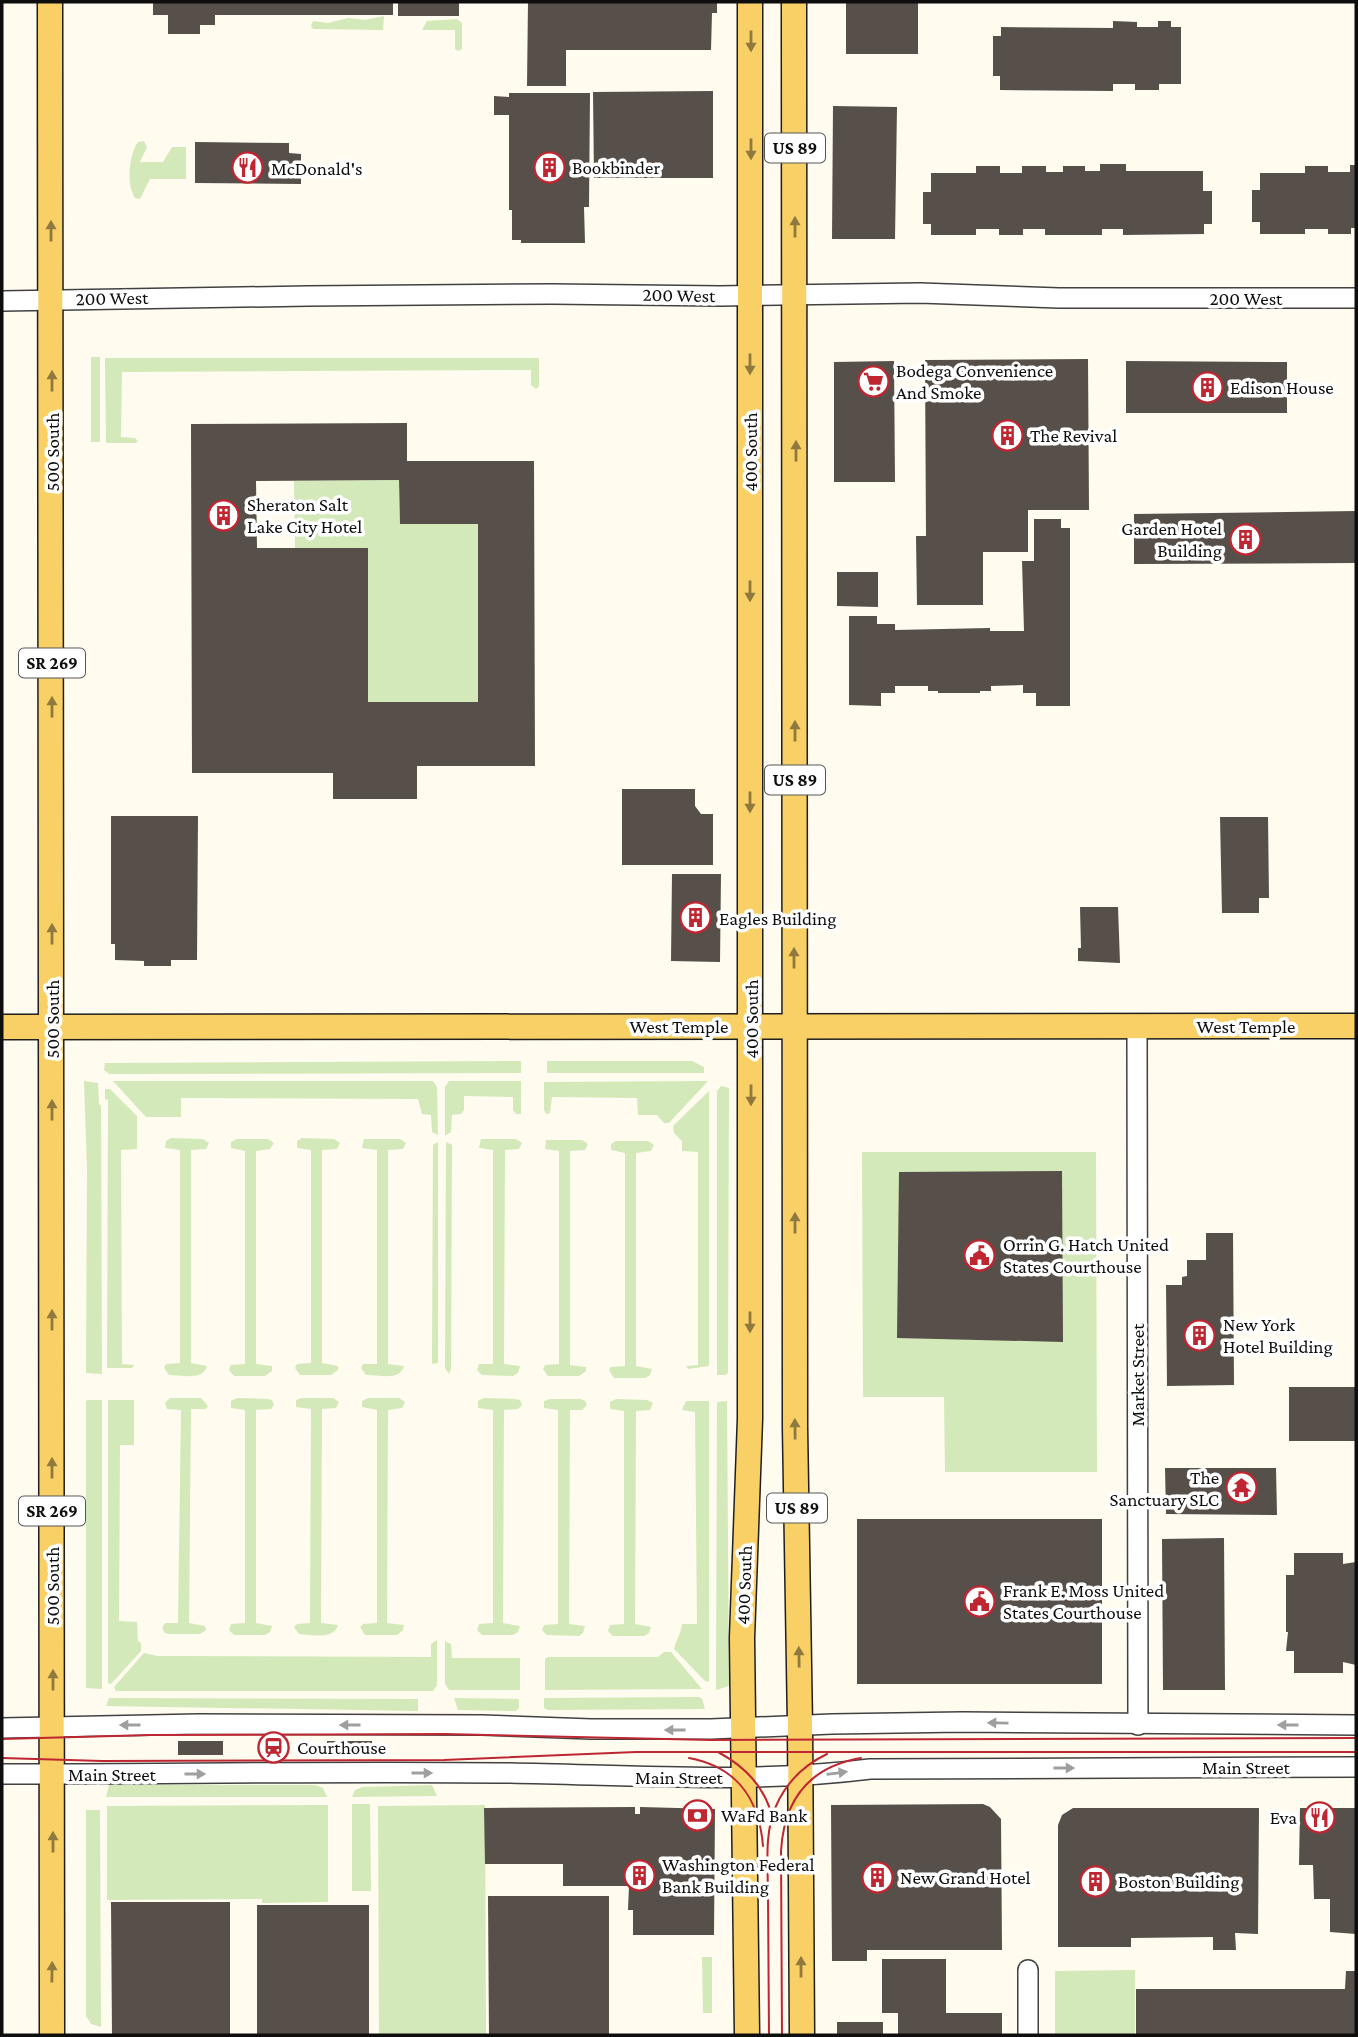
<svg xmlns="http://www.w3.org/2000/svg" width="1358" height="2037" font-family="'Crimson Pro',serif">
  <rect width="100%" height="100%" fill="#fffbef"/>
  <!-- green -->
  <g fill="#d3e9b9">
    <polygon points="384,16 383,30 313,29 311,26 313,21 328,23 348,18 365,20"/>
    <polygon points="457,19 462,23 462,49 458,51 455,49 455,30 422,30 427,21"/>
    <path d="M144 141 147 147 140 162H163L172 147H186V179H150L140 199 135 198C126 183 129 155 138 142Z"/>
    <rect x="91" y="357" width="9" height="85"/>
    <polygon points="105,358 539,358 539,386 536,389 531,385 531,370 122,372 121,437 135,438 138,441 136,443 106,443"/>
    <polygon points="399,480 400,524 478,524 478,702 368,702 368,548 295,548 294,481"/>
    <polygon points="521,1061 521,1073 109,1074 104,1070 105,1063"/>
    <polygon points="547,1061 692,1061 704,1067 704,1073 547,1073"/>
    <polygon points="84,1081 98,1083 99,1105 101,1105 102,1374 86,1373 87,1169"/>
    <polygon points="113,1081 433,1081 437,1087 438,1135 432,1132 431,1115 422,1114 418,1099 181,1098 181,1117 146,1117"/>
    <polygon points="449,1081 521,1081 521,1114 516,1114 513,1110 513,1097 464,1096 464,1110 461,1114 452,1115 451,1132 445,1136 445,1087"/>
    <polygon points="708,1081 669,1123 664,1123 657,1115 638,1115 637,1098 552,1097 550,1113 546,1114 544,1110 544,1082"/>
    <polygon points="721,1086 729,1088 728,1373 726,1375 717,1375 717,1091"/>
    <polygon points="105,1089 110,1089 137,1116 137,1149 121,1150 122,1364 134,1365 132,1368 107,1368 108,1100 105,1099"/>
    <polygon points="709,1091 709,1366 688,1369 686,1366 698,1365 698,1152 682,1151 682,1141 674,1133 673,1126"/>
    <path d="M171 1138 203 1139 209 1143 206 1149 191 1150V1363L207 1366C203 1381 182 1375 169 1375L164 1368 166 1364 180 1363V1150L165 1148 166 1141Z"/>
    <polygon points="302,1138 334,1139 340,1143 337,1149 322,1150 322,1363 338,1366 338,1370 331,1375 300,1375 295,1368 297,1364 311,1363 311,1150 297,1148 297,1141"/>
    <polygon points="237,1139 268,1139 274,1143 270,1149 256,1151 256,1364 272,1366 272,1371 265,1376 234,1376 229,1370 231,1365 245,1364 245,1151 231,1148 231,1142"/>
    <path d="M364 1139H400L406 1143 403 1149 388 1150V1364L404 1366C400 1381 379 1375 366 1375L361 1368 363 1364H377V1150L362 1148Z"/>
    <polygon points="481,1139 516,1139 522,1143 519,1149 505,1150 504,1364 520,1366 518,1373 513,1376 482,1375 477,1370 479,1364 493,1364 493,1150 479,1148"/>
    <polygon points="546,1140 582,1140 588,1144 585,1150 570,1151 570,1365 586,1367 586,1371 579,1376 548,1376 543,1369 545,1365 559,1364 559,1151 545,1149"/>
    <polygon points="616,1141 648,1141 654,1145 651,1151 636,1153 636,1366 652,1369 650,1375 645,1378 614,1378 609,1370 611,1367 625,1366 625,1153 611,1150 611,1144"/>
    <polygon points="438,1142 438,1363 432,1364 433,1145"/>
    <polygon points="446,1142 452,1145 451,1369 449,1374 445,1368"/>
    <polygon points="862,1152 1096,1152 1097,1472 945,1472 944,1397 863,1397"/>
    <polygon points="170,1398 201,1398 208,1406 206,1409 191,1409 189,1623 205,1626 206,1630 200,1634 169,1634 165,1633 162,1628 165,1623 178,1623 181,1410 167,1409 165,1403"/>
    <polygon points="237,1398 268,1399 272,1400 274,1405 271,1409 256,1410 256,1623 272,1626 270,1632 265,1635 234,1635 229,1630 231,1624 245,1623 245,1410 231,1408 231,1401"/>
    <path d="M302 1398H333L339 1402 336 1408 322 1409 321 1623 338 1625C333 1640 313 1635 299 1634L294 1627 297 1624 310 1623 311 1409 296 1407V1400Z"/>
    <polygon points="368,1398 399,1398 405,1402 402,1408 388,1410 387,1623 404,1625 403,1630 397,1635 365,1635 360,1627 363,1624 377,1623 377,1410 362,1407 362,1401"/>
    <polygon points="484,1398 515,1399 520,1400 522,1405 518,1409 504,1410 503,1623 520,1626 518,1632 513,1635 482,1635 477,1630 479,1624 493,1623 493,1410 478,1408 478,1401"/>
    <polygon points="550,1399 581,1399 585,1401 587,1405 582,1410 570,1410 569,1624 585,1626 583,1633 579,1636 547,1635 542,1630 544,1625 558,1624 558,1410 544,1408 544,1401"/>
    <polygon points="616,1399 647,1400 653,1403 650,1410 636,1411 635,1624 651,1627 649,1633 644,1636 613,1636 608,1631 610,1625 624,1624 624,1411 610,1409 610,1402"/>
    <polygon points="88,1400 102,1400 102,1689 86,1688 86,1401"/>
    <polygon points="108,1400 134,1400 134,1445 120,1445 119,1621 137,1622 138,1641 141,1643 141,1651 111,1684 108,1683"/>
    <path d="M686 1401H709V1682L705 1681 674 1649C676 1640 681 1634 682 1624H697L695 1412 682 1410Z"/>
    <polygon points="727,1401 729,1686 716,1690 717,1402"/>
    <polygon points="437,1640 437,1685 433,1691 116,1691 114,1687 144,1653 157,1656 431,1657 431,1644"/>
    <polygon points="445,1641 451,1644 452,1658 520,1658 520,1690 449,1690 445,1684"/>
    <polygon points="664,1652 671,1652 702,1689 545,1690 545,1659 548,1657 658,1657"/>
    <polygon points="699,1697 702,1699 705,1709 548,1710 544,1708 544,1698"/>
    <polygon points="109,1698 418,1699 418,1711 106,1706"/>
    <polygon points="454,1698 519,1699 519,1708 516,1711 458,1710"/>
    <polygon points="109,1785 315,1785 323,1788 327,1797 106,1797"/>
    <polygon points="432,1785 437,1796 352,1797 355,1790 362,1787"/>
    <polygon points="352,1804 370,1804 371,1891 352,1891"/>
    <polygon points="328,1805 328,1902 262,1903 262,1899 107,1900 107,1806"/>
    <polygon points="485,1805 486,2035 379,2035 378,1806"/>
    <polygon points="86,1810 100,1810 101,2027 91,2024 86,2016"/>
    <polygon points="702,1957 712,1957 712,2013 703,2013"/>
    <polygon points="1135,1970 1135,2035 1055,2035 1055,1971"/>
  </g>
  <!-- building -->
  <g fill="#574f4a" fill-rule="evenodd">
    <polygon points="153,2 393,2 393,15 215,15 215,25 200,25 200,34 168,34 168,15 153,15"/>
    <rect x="398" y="2" width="61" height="14"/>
    <polygon points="528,2 717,2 717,13 712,13 711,50 566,50 566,86 527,86"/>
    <rect x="846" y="2" width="72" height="52"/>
    <polygon points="1113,21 1137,22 1137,27 1158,27 1158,21 1171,21 1171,27 1181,27 1181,84 1159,84 1159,90 1135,90 1135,84 1113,84 1113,91 1000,90 1000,76 993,76 993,36 1001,36 1001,27 1113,28"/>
    <polygon points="713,91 713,178 594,178 593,92"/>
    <polygon points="509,93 590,93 589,207 584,207 585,243 521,243 521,240 512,240 512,210 509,210 509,115 494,115 494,96 509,97"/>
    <polygon points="833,106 897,107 895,239 832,239"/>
    <polygon points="195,142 289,143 289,153 301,154 301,184 195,183"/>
    <polygon points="1100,164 1126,164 1126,171 1203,171 1203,191 1212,191 1212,224 1204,224 1204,234 1123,235 1123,229 1102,229 1102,235 1045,235 1045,229 1023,229 1023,235 999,235 999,229 976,229 976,235 931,235 931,224 923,224 923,192 931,192 931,173 976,173 976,166 1000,166 1000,173 1022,173 1022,166 1046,166 1046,172 1063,172 1063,166 1085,166 1085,171 1100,171"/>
    <polygon points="1350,165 1356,165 1356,228 1351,228 1351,234 1328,234 1328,229 1305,229 1305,234 1260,234 1260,222 1252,222 1252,190 1260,190 1260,173 1305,173 1305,166 1328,166 1328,172 1350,172"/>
    <polygon points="1088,359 1089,510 1028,510 1028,552 983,552 983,605 917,605 916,536 926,536 925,360"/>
    <polygon points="894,361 895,482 834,482 834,362"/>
    <polygon points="1126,361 1287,362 1287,413 1126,413"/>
    <path d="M407 423V461H534L535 766H417V799H333V773H192L191 424ZM399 480 400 524H478V702H368V548H257L256 481Z"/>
    <polygon points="1356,511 1356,563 1134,564 1134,514"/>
    <polygon points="1034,519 1061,519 1061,528 1070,528 1070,706 1036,706 1036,693 1023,693 1023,685 991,686 991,691 980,691 980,693 938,693 938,691 928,691 928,686 895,686 895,693 881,693 881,706 849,705 849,616 877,616 877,624 895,624 895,630 990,628 990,631 1024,631 1022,561 1034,561"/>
    <polygon points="837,572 878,572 878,607 837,606"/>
    <polygon points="622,789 695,789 695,806 701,814 713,814 713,865 622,865"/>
    <polygon points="111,816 198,816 197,960 171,960 171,966 144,966 144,961 115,960 115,944 111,944"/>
    <polygon points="1220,817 1268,817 1269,898 1259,898 1259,913 1222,913"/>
    <polygon points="672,874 721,874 720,962 671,961"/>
    <polygon points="1080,907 1118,907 1120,963 1078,961 1078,948 1081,948"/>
    <polygon points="1062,1171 1063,1342 897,1338 899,1172"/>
    <polygon points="1206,1233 1233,1233 1234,1385 1167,1386 1166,1285 1182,1285 1182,1277 1187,1276 1187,1260 1206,1260"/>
    <rect x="1289" y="1387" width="67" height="54"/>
    <polygon points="1165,1468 1276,1468 1277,1515 1166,1514"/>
    <rect x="857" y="1519" width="245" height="165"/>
    <polygon points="1224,1538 1225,1690 1163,1690 1162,1539"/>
    <polygon points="1294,1553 1343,1553 1343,1564 1356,1562 1356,1665 1343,1662 1343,1673 1294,1673 1294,1651 1286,1651 1288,1632 1286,1632 1286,1575 1294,1575"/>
    <rect x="178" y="1741" width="45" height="14"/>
    <rect x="327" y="1741" width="45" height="14"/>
    <polygon points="983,1804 990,1807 1001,1819 1002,1950 867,1950 867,1961 832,1961 831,1805"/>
    <polygon points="635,1807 635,1814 640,1814 640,1807 715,1809 714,1935 633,1935 633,1910 628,1910 629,1886 563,1886 563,1864 485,1864 484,1808"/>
    <polygon points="1073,1808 1259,1808 1258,1934 1235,1933 1236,1950 1213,1950 1213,1937 1131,1938 1131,1947 1058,1947 1058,1825 1062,1815"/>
    <polygon points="1300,1808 1356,1808 1356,1934 1330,1932 1330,1899 1314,1899 1313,1865 1299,1865"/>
    <polygon points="488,1896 609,1896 609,2035 489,2035"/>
    <polygon points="111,1902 230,1902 230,2035 112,2035"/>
    <rect x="257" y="1905" width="112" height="130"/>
    <polygon points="882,1959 946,1959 946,2013 1002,2013 1002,2035 898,2035 898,2013 882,2013"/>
    <polygon points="1346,1971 1356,1971 1356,2035 1136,2035 1136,1989 1345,1989"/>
    <rect x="837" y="2022" width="46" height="13"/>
  </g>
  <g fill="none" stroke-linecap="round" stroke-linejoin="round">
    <defs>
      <g id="minor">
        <polyline points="2,301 308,296 552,294 720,296 920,293 1059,298 1356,298"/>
        <polyline points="1137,1026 1138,1725"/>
        <polyline points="2,1728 199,1724 482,1725 591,1729 711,1729 832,1724 962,1722 1356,1725"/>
        <path d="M2 1774C171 1774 341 1771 510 1773 630 1775 751 1784 870 1769L1356 1767"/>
        <polyline points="1028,1970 1028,2035"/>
      </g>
      <g id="major">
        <polyline points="50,2 52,2035"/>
        <polyline points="794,2 795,1427 800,1725 802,2035"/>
        <polyline points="2,1027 1356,1026"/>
        <polyline points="747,2035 742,1638 750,1419 750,2"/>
      </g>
    </defs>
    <!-- minor casing -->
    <use href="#minor" stroke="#414141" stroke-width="22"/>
    <!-- major casing -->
    <use href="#major" stroke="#1f1f1f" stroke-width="27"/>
    <!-- minor -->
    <use href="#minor" stroke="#fff" stroke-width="19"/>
    <!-- major -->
    <use href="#major" stroke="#f8d066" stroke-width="24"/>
    <!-- tram -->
    <g stroke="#be2632" stroke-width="2">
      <polyline points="2,1739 151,1735 445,1734 711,1740 1356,1738"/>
      <path d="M718 1752C746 1767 767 1789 773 1821"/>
      <polyline points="2,1758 102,1761 444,1760 636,1752 1356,1752"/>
      <path d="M689 1758C737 1767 759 1798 763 1846"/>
      <path d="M769 2035C769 1989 768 1942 768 1896 768 1866 764 1833 776 1806 787 1781 804 1765 827 1754"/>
      <path d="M782 2035 781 1851C784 1800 809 1767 861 1758"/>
    </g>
  </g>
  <!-- one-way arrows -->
  <defs><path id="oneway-solid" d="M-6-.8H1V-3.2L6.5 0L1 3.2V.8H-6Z" transform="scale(1.75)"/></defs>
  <g fill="#8f793e">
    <use href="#oneway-solid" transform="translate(751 41) rotate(90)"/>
    <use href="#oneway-solid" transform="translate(751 149) rotate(90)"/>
    <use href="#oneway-solid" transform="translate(795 227) rotate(-90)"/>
    <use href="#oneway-solid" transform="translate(51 231) rotate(-90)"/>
    <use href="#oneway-solid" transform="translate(750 364) rotate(90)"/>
    <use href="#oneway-solid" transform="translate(52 381) rotate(-90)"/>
    <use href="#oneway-solid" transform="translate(796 451) rotate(-90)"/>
    <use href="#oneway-solid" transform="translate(750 591) rotate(90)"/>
    <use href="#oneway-solid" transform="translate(52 707) rotate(-90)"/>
    <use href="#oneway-solid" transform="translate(795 731) rotate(-90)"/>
    <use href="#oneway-solid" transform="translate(750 802) rotate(90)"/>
    <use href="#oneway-solid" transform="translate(52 934) rotate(-90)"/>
    <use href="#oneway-solid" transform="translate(794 958) rotate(-90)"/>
    <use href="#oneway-solid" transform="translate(751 1095) rotate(90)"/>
    <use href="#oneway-solid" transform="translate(52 1110) rotate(-90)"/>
    <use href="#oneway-solid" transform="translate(795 1223) rotate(-90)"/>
    <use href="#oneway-solid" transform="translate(52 1320) rotate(-90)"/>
    <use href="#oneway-solid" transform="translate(750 1322) rotate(90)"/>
    <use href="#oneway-solid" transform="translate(795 1429) rotate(-91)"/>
    <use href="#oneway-solid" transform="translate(52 1468) rotate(-90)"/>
    <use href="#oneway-solid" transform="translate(799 1657) rotate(-91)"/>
    <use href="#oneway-solid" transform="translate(53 1680) rotate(-90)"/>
    <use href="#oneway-solid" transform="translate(53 1842) rotate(-90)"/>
    <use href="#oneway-solid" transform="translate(801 1967) rotate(-90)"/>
    <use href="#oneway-solid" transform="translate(52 1972) rotate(-89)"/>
  </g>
  <g fill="#9f9f9f">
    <use href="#oneway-solid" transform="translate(998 1723) rotate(-179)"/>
    <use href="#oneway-solid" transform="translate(130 1725) rotate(180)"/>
    <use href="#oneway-solid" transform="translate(350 1725) rotate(-180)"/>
    <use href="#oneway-solid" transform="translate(1288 1725) rotate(-180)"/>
    <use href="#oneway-solid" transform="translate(675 1730) rotate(180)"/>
    <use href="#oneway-solid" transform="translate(1064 1768)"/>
    <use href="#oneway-solid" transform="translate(422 1773)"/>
    <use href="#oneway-solid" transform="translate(837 1773) rotate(-7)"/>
    <use href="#oneway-solid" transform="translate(195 1774)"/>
  </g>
  <!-- icons -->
  <defs>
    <symbol id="building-ring" viewBox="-11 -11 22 22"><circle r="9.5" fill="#fff" stroke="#be2632" stroke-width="1.5"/><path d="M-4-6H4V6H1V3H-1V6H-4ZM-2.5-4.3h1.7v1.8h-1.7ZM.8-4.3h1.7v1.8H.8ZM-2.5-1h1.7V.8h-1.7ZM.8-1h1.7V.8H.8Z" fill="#be2632"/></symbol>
    <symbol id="restaurant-ring" viewBox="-11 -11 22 22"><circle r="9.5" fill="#fff" stroke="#be2632" stroke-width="1.5"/><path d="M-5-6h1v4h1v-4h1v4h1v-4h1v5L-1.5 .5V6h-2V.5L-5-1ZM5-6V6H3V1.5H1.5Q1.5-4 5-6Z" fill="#be2632"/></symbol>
    <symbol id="supermarket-ring" viewBox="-11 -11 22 22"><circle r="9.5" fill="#fff" stroke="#be2632" stroke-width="1.5"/><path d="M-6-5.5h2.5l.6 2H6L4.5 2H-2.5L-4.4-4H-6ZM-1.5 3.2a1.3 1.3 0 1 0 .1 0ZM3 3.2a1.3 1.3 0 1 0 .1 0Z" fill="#be2632"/></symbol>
    <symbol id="civic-ring" viewBox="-11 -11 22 22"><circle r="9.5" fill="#fff" stroke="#be2632" stroke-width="1.5"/><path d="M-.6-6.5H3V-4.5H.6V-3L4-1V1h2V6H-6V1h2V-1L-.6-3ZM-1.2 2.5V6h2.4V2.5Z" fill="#be2632"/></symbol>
    <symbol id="temple-ring" viewBox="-11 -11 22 22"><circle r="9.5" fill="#fff" stroke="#be2632" stroke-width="1.5"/><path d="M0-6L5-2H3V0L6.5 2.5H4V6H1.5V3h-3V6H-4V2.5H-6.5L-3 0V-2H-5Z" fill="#be2632"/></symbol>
    <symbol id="station-ring" viewBox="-11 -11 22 22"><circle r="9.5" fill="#fff" stroke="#be2632" stroke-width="1.5"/><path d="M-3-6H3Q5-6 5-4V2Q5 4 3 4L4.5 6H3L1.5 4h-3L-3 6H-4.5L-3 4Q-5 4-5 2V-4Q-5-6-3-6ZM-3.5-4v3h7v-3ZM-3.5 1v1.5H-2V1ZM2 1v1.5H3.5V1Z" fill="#be2632"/></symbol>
    <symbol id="bank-ring" viewBox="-11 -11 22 22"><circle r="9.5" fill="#fff" stroke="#be2632" stroke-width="1.5"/><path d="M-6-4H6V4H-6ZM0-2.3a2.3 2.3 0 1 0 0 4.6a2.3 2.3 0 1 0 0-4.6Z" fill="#be2632"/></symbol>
  </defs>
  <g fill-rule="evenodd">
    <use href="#building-ring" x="532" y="150" width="35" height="35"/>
    <use href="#restaurant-ring" x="230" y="150" width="35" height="35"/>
    <use href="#supermarket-ring" x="856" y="364" width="35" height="35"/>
    <use href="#building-ring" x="1190" y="370" width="35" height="35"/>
    <use href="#building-ring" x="990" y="418" width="35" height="35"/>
    <use href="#building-ring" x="206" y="498" width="35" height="35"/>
    <use href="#building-ring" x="1228" y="522" width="35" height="35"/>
    <use href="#building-ring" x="678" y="900" width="35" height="35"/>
    <use href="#civic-ring" x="962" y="1238" width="35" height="35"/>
    <use href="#building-ring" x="1182" y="1318" width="35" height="35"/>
    <use href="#temple-ring" x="1224" y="1470" width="35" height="35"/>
    <use href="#civic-ring" x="962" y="1584" width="35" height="35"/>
    <use href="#station-ring" x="256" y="1730" width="35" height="35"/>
    <use href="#bank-ring" x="680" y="1798" width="35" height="35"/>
    <use href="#restaurant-ring" x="1302" y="1800" width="35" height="35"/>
    <use href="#building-ring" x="622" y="1858" width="35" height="35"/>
    <use href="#building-ring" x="860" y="1860" width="35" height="35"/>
    <use href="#building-ring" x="1078" y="1864" width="35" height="35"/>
  </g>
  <g text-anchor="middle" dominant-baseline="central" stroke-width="7" stroke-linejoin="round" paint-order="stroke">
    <!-- shield labels -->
    <g fill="#fff" stroke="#565656" stroke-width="2">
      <rect x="765" y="133.5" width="60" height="29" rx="5"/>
      <rect x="19" y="648.5" width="66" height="29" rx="5"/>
      <rect x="765" y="765.5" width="60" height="29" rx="5"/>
      <rect x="767" y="1493.5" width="60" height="29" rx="5"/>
      <rect x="19" y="1496.5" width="66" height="29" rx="5"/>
    </g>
    <g font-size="18" font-weight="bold" fill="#0e0e0e">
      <text x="795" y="148">US 89</text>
      <text x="52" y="663">SR 269</text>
      <text x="795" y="780">US 89</text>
      <text x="797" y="1508">US 89</text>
      <text x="52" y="1511">SR 269</text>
    </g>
    <!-- poi labels -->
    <g font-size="19" fill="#0e0e0e" stroke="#fff" text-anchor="start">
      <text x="572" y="167">Bookbinder</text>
      <text x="271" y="168">McDonald's</text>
      <text x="896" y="370">Bodega Convenience<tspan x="896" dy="22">And Smoke</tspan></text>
      <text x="1230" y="387">Edison House</text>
      <text x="1030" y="435">The Revival</text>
      <text x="247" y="504">Sheraton Salt<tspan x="247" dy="22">Lake City Hotel</tspan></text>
      <text x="1222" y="528" text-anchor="end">Garden Hotel<tspan x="1222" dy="22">Building</tspan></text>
      <text x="719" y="918">Eagles Building</text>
      <text x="1003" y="1244">Orrin G. Hatch United<tspan x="1003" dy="22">States Courthouse</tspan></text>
      <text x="1223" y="1324">New York<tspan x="1223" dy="22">Hotel Building</tspan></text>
      <text x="1219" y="1477" text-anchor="end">The<tspan x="1219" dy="22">Sanctuary SLC</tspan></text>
      <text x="1003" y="1590">Frank E. Moss United<tspan x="1003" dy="22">States Courthouse</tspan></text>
      <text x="297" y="1747">Courthouse</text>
      <text x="721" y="1815">WaFd Bank</text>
      <text x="1297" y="1817" text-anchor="end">Eva</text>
      <text x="662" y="1864">Washington Federal<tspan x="662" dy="22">Bank Building</tspan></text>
      <text x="900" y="1877">New Grand Hotel</text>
      <text x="1118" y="1881">Boston Building</text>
    </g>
    <!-- street labels -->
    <g font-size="19" fill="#0e0e0e" stroke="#fff">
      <text transform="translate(679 295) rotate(1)">200 West</text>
      <text transform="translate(112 298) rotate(-1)">200 West</text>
      <text x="1246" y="298">200 West</text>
      <text transform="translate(52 452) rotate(-90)">500 South</text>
      <text transform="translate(750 452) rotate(-90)">400 South</text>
      <text transform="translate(52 1019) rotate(-90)">500 South</text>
      <text transform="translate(751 1019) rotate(-90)">400 South</text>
      <text x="679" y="1026">West Temple</text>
      <text x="1246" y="1026">West Temple</text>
      <text transform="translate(1137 1375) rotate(-90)">Market Street</text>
      <text transform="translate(744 1585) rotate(-88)">400 South</text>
      <text transform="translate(52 1586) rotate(-90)">500 South</text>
      <text x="1246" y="1767">Main Street</text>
      <text x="112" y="1774">Main Street</text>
      <text x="679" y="1777">Main Street</text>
    </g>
  </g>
  <!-- border -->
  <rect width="1358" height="2037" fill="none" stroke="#0e0e0e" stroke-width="7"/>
</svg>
